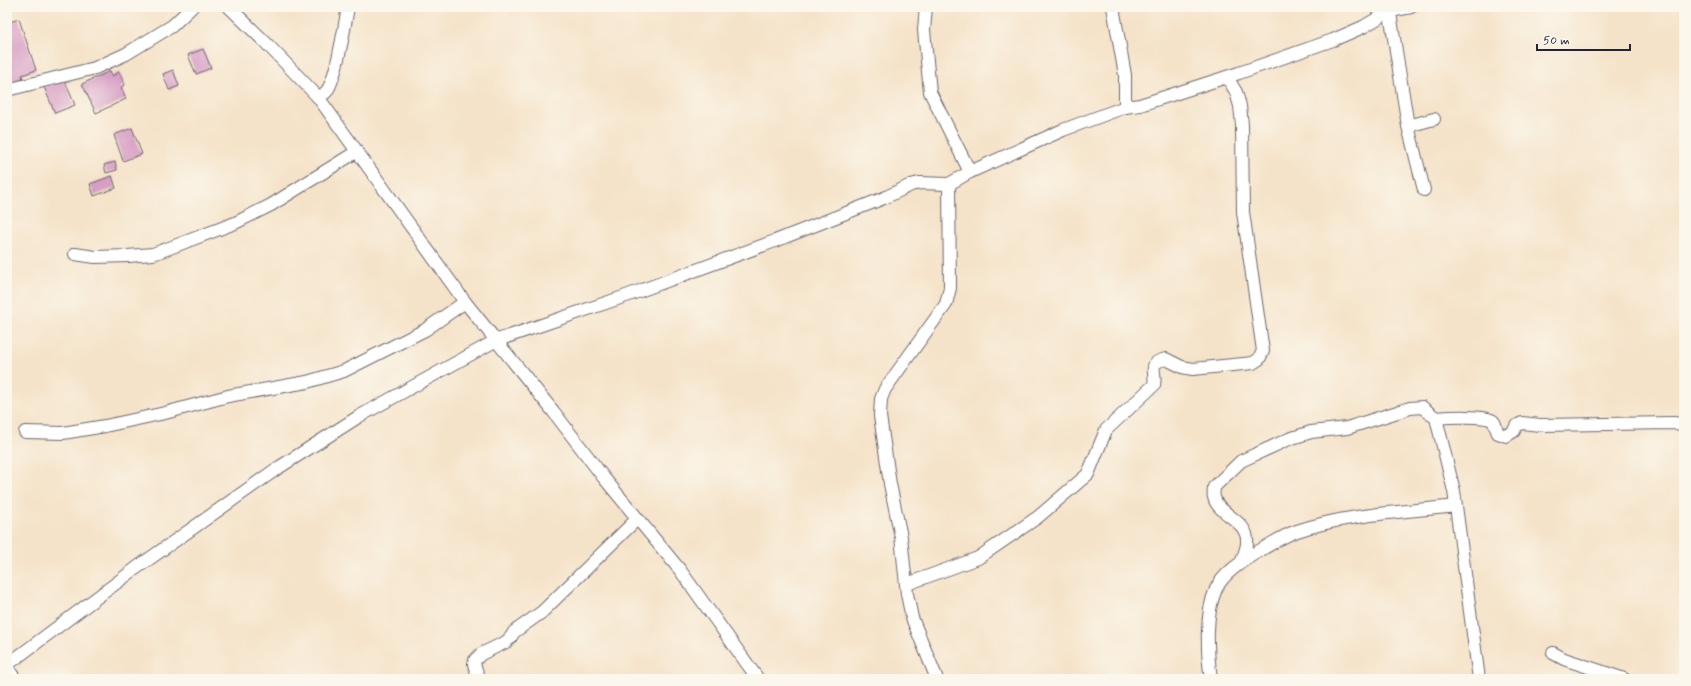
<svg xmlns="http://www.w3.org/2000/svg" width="1691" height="686" font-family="Mynerve,sans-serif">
  <rect width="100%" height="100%" fill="#fbf7ec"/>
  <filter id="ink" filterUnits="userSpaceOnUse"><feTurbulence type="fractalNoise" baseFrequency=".025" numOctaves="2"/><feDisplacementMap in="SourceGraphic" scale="8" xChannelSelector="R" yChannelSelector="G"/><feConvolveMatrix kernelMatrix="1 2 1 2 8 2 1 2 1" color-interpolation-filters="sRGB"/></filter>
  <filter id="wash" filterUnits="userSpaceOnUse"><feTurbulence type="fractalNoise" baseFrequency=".012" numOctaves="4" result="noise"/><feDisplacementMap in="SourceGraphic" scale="16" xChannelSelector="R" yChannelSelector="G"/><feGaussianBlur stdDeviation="0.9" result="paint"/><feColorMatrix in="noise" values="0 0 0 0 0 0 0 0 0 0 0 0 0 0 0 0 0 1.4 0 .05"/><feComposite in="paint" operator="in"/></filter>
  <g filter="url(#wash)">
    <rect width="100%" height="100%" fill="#f5e3c9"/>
    <g id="blocks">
      <!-- building -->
      <g fill="#d79dc4">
        <polygon points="19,19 36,70 22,75 23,79 13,82 7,65 7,23"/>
        <polygon points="203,49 211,68 196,74 188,55"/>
        <polygon points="173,70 179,86 169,90 163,74"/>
        <polygon points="110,71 112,76 119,72 125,85 121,87 126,99 96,113 82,84"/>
        <polygon points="64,79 75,105 55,113 44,87"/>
        <polygon points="132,128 142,154 123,161 114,135"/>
        <polygon points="115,162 117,170 106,173 104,165"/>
        <polygon points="112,176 116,188 94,196 90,184"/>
      </g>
    </g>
  </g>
  <g filter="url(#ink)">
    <use href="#blocks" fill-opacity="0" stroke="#6c666d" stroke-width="1"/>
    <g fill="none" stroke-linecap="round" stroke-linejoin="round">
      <defs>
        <g id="minor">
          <polyline points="229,7 265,42 318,97 465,302 553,411 604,478 680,570 758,679"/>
          <polyline points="926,7 924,30 930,92 970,172"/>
          <polyline points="1113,7 1125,75 1125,107"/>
          <polyline points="1389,7 1408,126 1424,190"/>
          <polyline points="7,90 95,68 126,54 172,26 192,7"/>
          <path d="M318 97C320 96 324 94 326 92 336 81 345 24 348 7"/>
          <polyline points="1408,126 1434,119"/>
          <polyline points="75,254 95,257 128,256 153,254 172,247 235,223 271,205 356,152"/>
          <path d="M1436 418C1447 417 1486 415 1493 421 1496 424 1496 430 1498 433L1506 436 1514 431 1516 426 1522 423 1540 425 1673 423 1684 424"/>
          <polyline points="25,432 63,433 105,426 165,413 228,396 307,382 344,371 425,330 465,302"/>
          <path d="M1242 561C1244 554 1248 546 1247 540 1247 520 1217 514 1214 497 1213 494 1214 490 1214 487L1241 461 1289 439 1311 432 1347 428 1410 408 1422 407 1436 418 1454 491 1479 679"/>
          <path d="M907 584 978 558 1038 517 1088 474 1106 430 1154 385C1157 371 1146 363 1166 359L1182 367 1193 369 1253 363 1259 359 1263 351 1243 212 1242 125 1240 106 1236 92 1227 77"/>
          <polyline points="1553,653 1564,659 1624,679"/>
          <polyline points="7,665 135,569 275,470 358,417 495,341 626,296 775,241 884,198 911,185 919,183 949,184 970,172 1063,130 1125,107 1140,105 1239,73 1333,40 1363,27 1390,11 1411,7"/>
          <polyline points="7,667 15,679"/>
          <polyline points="479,679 474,664 475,660 481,654 506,642 511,637 514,632 542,612 637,519"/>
          <polyline points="937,679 912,618 907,594 901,537 890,484 880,416 881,399 885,389 946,304 950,288 949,184"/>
          <path d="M1211 679C1207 653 1205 613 1216 589 1222 575 1242 561 1254 554 1268 546 1282 536 1297 531 1348 514 1403 512 1456 506"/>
        </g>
      </defs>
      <!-- minor casing -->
      <use href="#minor" stroke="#6c666d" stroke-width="14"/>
      <!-- minor -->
      <use href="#minor" stroke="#fff" stroke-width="12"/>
    </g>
  </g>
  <!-- margin -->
  <rect width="1691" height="686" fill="none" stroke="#fbf7ec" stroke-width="24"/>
  <!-- scale -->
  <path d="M1537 44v6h93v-6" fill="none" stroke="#22223b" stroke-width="2"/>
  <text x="1543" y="44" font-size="12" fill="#22223b" stroke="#fbf7ec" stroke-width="3" paint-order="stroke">50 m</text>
</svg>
